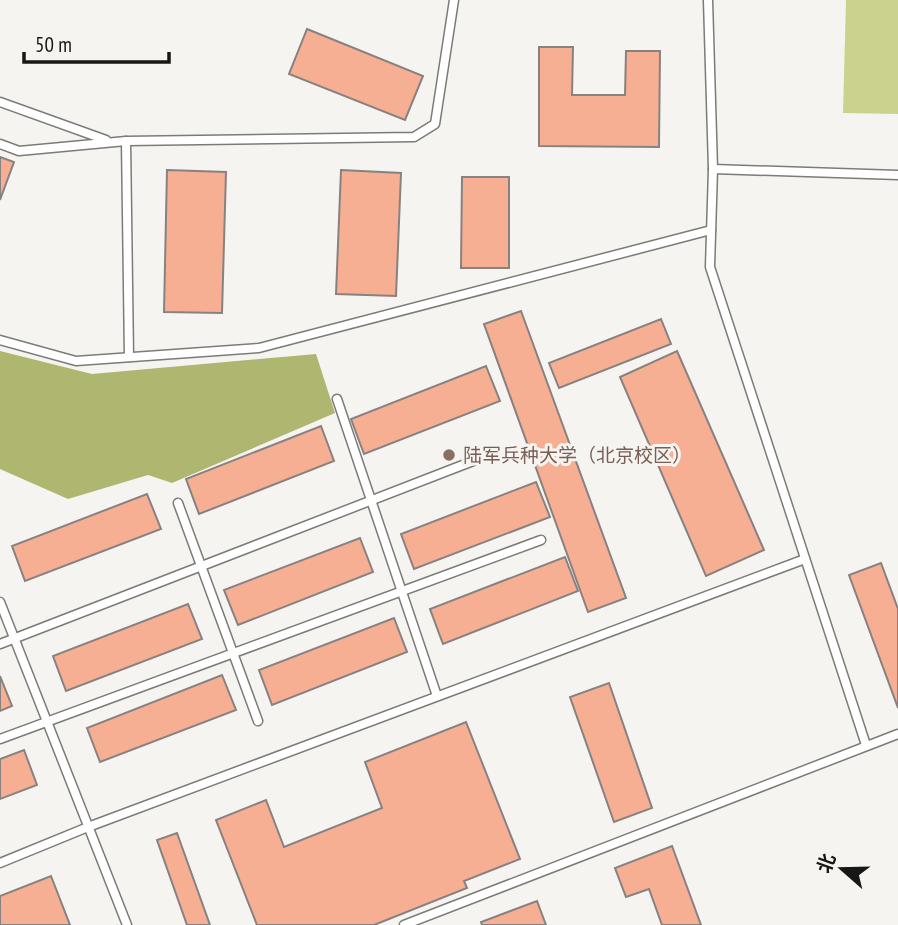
<svg xmlns="http://www.w3.org/2000/svg" width="898" height="925" font-family="'PT Sans Narrow','Noto Sans SC',sans-serif">
  <rect width="100%" height="100%" fill="#f6f4f0"/>
  <!-- green -->
  <polygon fill="#cad28e" points="846,0 898,0 898,114 843,113"/>
  <!-- forest -->
  <polygon fill="#afb670" points="0,351 92,374 316,354 335,413 172,483 148,475 68,499 0,469"/>
  <!-- building -->
  <g fill="#f7af93" stroke="#878281" stroke-width="2">
    <polygon points="307,29 423,76 405,120 289,74"/>
    <polygon points="539,47 573,47 572,95 625,95 626,51 660,51 659,147 539,146"/>
    <polygon points="0,157 14,162 0,200"/>
    <polygon points="167,170 226,172 222,313 164,312"/>
    <polygon points="341,170 401,173 396,296 336,294"/>
    <polygon points="462,177 509,177 509,268 461,268"/>
    <polygon points="521,311 626,598 588,612 484,324"/>
    <polygon points="661,319 671,344 559,388 549,363"/>
    <polygon points="677,351 764,550 706,576 620,377"/>
    <polygon points="486,366 500,401 364,454 351,419"/>
    <polygon points="321,426 334,461 199,514 186,479"/>
    <polygon points="536,482 550,517 414,569 401,534"/>
    <polygon points="147,494 161,529 25,581 12,546"/>
    <polygon points="360,538 373,572 238,625 224,590"/>
    <polygon points="565,557 578,591 443,644 430,609"/>
    <polygon points="881,563 898,609 898,708 849,575"/>
    <polygon points="188,604 202,639 66,691 53,656"/>
    <polygon points="394,618 407,652 272,705 259,670"/>
    <polygon points="222,675 236,710 100,762 87,728"/>
    <polygon points="0,676 12,706 0,711"/>
    <polygon points="609,683 652,808 614,822 570,697"/>
    <polygon points="466,722 520,859 464,881 467,888 374,925 257,925 216,820 266,800 284,847 382,808 365,762"/>
    <polygon points="24,750 37,785 0,799 0,759"/>
    <polygon points="177,833 210,925 187,925 157,840"/>
    <polygon points="672,846 701,925 662,925 649,889 626,897 615,868"/>
    <polygon points="51,876 70,925 0,925 0,896"/>
    <polygon points="537,901 546,925 482,925 481,922"/>
  </g>
  <g fill="none" stroke-linecap="round" stroke-linejoin="round">
    <defs>
      <g id="lane">
        <polyline points="708,0 713,169 710,267 866,745"/>
        <polyline points="0,102 106,140"/>
        <polyline points="126,141 129,357"/>
        <polyline points="0,144 19,151 126,141 414,137 435,124 454,0"/>
        <polyline points="713,169 898,175"/>
        <polyline points="0,340 76,361 259,348 711,230"/>
        <polyline points="337,399 437,696"/>
        <polyline points="178,503 258,721"/>
        <polyline points="0,602 127,925"/>
        <polyline points="0,644 499,451"/>
        <polyline points="0,739 541,540"/>
        <polyline points="0,863 88,827 805,559"/>
        <polyline points="404,925 898,734"/>
      </g>
    </defs>
    <!-- lane casing -->
    <use href="#lane" stroke="#7c7b77" stroke-width="11"/>
    <!-- lane -->
    <use href="#lane" stroke="#fff" stroke-width="8"/>
  </g>
  <!-- markers -->
  <circle fill="#8d6e63" stroke="#f6f4f0" stroke-width="2.5" cx="449" cy="455" r="7"/>
  <g text-anchor="middle" dominant-baseline="central" stroke-width="6" stroke-linejoin="round" paint-order="stroke">
    <!-- education labels -->
    <g font-size="19" fill="#785e54" stroke="#f6f4f0" text-anchor="start">
      <text x="463" y="455">陆军兵种大学（北京校区）</text>
    </g>
  </g>
  <!-- north arrow -->
  <g transform="translate(842 869) rotate(290)" stroke="#f6f4f0" stroke-width="5" paint-order="stroke">
  <path d="M0-5L12 26L0 18L-12 26Z" fill="#171715"/>
  <text y="-10" font-size="19" font-weight="bold" text-anchor="middle" fill="#171715">北</text>
  </g>
  <!-- scale -->
  <path d="M24 52v10h145v-10" fill="none" stroke="#171715" stroke-width="3.5"/>
  <text x="35" y="52" font-size="21" fill="#171715" stroke="#f6f4f0" stroke-width="5" paint-order="stroke">50 m</text>
</svg>
